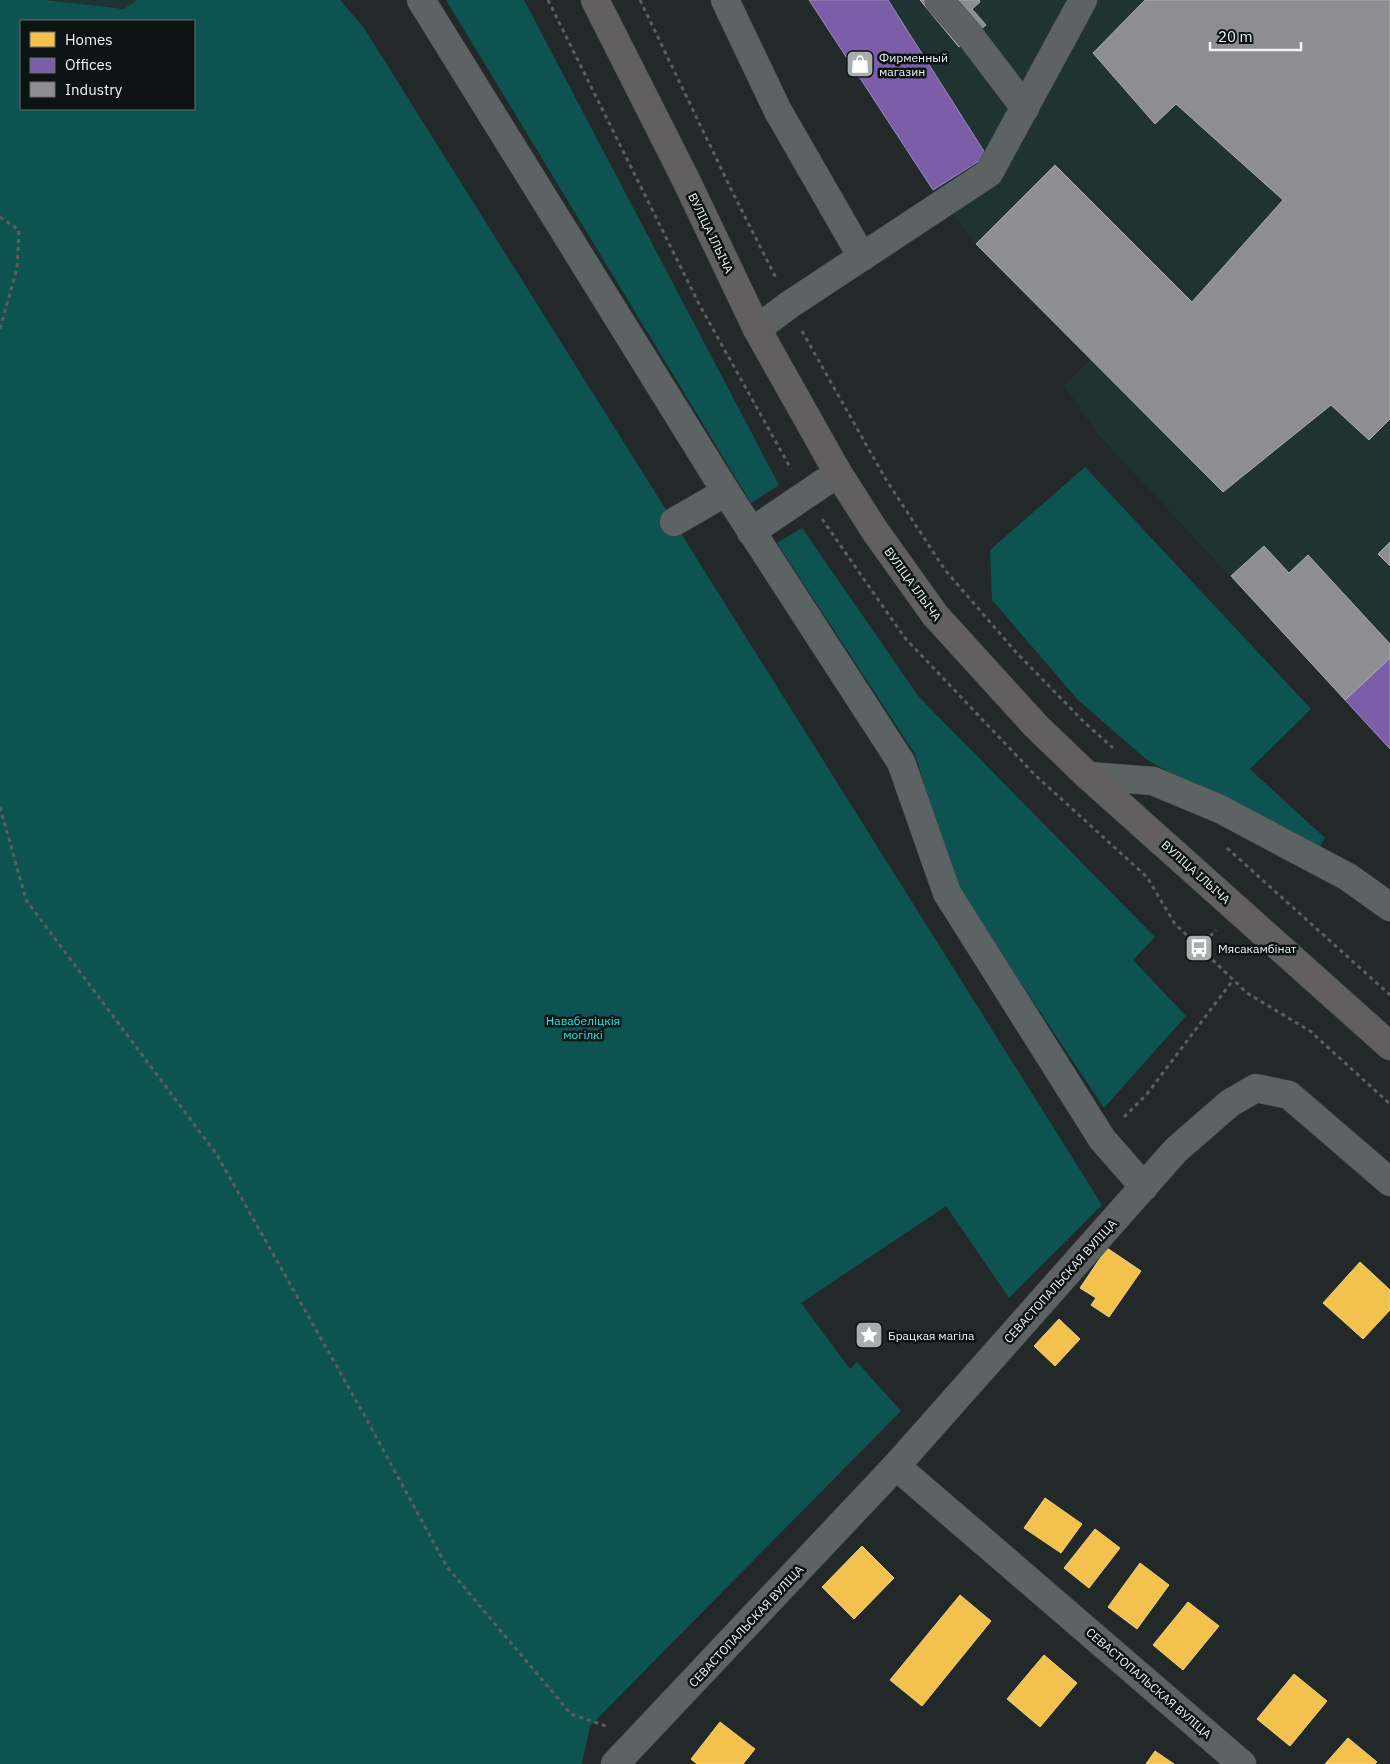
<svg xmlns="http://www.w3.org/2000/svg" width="1390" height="1764" font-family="'IBM Plex Sans',sans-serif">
  <rect width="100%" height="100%" fill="#222928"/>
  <!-- built -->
  <g fill="#1f3332">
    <polygon points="45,0 137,0 124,9"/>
    <polygon points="809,0 1390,0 1390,749 1097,433 1064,385 1091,359 976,244 933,190"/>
  </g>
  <!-- green -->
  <g fill="#0c5351" fill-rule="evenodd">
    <path d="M0 0H45L124 9 137 0H340L364 28 1102 1205 1009 1298 946 1206 801 1303 850 1369 857 1362 901 1411 590 1726 582 1764H0ZM21 21H194V109H21Z"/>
    <polygon points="446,0 524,0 779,485 751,503"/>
    <polygon points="1085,467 1311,709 1250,769 1325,838 1316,852 1147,760 1078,700 992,600 990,550"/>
    <polygon points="802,528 919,697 1155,937 1133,960 1186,1016 1104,1108 953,881 915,754 777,543"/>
  </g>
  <!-- homes -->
  <g fill="#f2c14e" stroke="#f1d180">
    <polygon points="1107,1248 1141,1271 1109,1317 1091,1305 1096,1298 1080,1288"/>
    <polygon points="1360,1262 1390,1290 1390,1310 1363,1339 1323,1303"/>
    <polygon points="1059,1319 1080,1339 1055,1366 1034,1346"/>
    <polygon points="1045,1498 1082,1524 1061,1553 1024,1528"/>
    <polygon points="1095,1529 1120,1548 1089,1588 1064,1568"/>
    <polygon points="862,1546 894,1578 854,1619 822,1587"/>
    <polygon points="1140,1563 1169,1585 1137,1629 1108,1607"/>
    <polygon points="960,1595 991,1621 922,1706 890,1680"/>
    <polygon points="1188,1602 1219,1626 1183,1670 1153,1645"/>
    <polygon points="1044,1655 1077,1683 1040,1727 1007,1699"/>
    <polygon points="1294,1674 1327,1701 1290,1746 1257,1719"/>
    <polygon points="720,1722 755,1749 743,1764 697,1764 691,1759"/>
    <polygon points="1348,1738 1377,1762 1375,1764 1325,1764"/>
    <polygon points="1155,1751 1174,1764 1146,1764"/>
  </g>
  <!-- offices -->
  <g fill="#7b5ea7" stroke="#9e8cbe">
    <polygon points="809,0 888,0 987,156 933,190"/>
    <polygon points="1390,658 1390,749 1345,700"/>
  </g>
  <!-- industry -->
  <g fill="#8d8d92" stroke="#aaacb0">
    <polygon points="920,0 979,0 980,2 972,9 986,25 959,47"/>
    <polygon points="1145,0 1390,0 1390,419 1369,440 1331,405 1223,492 976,244 1055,165 1192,302 1283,200 1176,104 1155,124 1093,53"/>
    <polygon points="1390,542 1390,566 1378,554"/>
    <polygon points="1264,546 1289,573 1308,555 1390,644 1390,658 1345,700 1231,576"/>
  </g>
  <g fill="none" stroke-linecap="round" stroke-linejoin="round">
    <defs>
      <g id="minor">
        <polyline points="421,0 726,492 901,762 947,893 1102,1139 1144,1187"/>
        <polyline points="725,0 778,111 862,257"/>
        <polyline points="939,0 971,37 1025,108"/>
        <polyline points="757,329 789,305 989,173 1083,0"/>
        <polyline points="674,522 726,492"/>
        <polyline points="751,532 838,473"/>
        <polyline points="1088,776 1153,781 1220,809 1348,877 1390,907"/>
        <polyline points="896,1466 1242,1764"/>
        <polyline points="615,1764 896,1466 1176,1150 1230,1103 1256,1088 1289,1095 1390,1182"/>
      </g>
      <polyline id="major" points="595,0 686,180 757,329 838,473 875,531 935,615 1036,726 1088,776 1390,1046"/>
    </defs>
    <!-- minor casing -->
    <use href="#minor" stroke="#414747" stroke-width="29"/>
    <!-- major casing -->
    <use href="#major" stroke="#414747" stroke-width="29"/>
    <!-- path -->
    <g stroke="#5b605f" stroke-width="3" stroke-dasharray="4 4" stroke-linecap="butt">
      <polyline points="548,0 699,304 791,469"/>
      <polyline points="640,0 731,189 776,278"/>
      <polyline points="0,217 19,230 17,268 0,329"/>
      <polyline points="802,331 885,478 945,570 1015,651 1084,722 1113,748"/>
      <polyline points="822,519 905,638 1035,775 1147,877 1175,924 1247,993 1310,1031 1390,1104"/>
      <polyline points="0,807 26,900 217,1155 362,1411 447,1567 571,1714 609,1727"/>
      <polyline points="1227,848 1390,995"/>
      <polyline points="1199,948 1216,930"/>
      <polyline points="1124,1117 1147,1094 1233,980"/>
    </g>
    <!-- minor -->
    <use href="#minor" stroke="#5d6262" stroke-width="28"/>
    <!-- major -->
    <use href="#major" stroke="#615f60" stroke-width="28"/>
  </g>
  <!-- icons -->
  <defs>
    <symbol id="shop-square" viewBox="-11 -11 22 22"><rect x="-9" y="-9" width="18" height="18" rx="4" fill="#a7aead" stroke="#0d1313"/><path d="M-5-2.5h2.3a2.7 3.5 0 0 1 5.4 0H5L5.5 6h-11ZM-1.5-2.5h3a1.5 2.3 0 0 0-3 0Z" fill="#fff"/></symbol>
    <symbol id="bus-square" viewBox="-11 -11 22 22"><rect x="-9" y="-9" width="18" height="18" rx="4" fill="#a7aead" stroke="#0d1313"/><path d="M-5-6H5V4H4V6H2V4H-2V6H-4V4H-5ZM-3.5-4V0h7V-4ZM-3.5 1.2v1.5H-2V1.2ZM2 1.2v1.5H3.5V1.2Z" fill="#fff"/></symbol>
    <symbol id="sight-square" viewBox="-11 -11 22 22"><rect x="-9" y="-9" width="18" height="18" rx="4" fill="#a7aead" stroke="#0d1313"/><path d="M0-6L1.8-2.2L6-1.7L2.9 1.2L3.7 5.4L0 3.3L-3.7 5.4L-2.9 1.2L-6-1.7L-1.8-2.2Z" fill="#fff"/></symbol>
  </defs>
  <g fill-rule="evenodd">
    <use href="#shop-square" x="844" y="48" width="32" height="32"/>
    <use href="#bus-square" x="1183" y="932" width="32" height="32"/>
    <use href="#sight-square" x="853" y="1319" width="32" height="32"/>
  </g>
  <g text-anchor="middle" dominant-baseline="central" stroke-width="5" stroke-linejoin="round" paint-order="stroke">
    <!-- poi labels -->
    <g font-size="12" fill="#eef6f5" stroke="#0d1313" text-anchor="start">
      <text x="879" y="57">Фирменный<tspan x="879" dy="14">магазин</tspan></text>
      <text x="1218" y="948">Мясакамбінат</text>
      <text x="888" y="1335">Брацкая магіла</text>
    </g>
    <!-- street labels -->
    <g font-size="12" fill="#eef6f5" stroke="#0d1313">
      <text transform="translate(711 233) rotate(64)">ВУЛІЦА ІЛЬІЧА</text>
      <text transform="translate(913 584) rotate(54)">ВУЛІЦА ІЛЬІЧА</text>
      <text transform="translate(1196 872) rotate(42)">ВУЛІЦА ІЛЬІЧА</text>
      <text transform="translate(1060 1281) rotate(-48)">СЕВАСТОПАЛЬСКАЯ ВУЛІЦА</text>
      <text transform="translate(746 1626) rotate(-47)">СЕВАСТОПАЛЬСКАЯ ВУЛІЦА</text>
      <text transform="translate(1149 1683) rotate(41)">СЕВАСТОПАЛЬСКАЯ ВУЛІЦА</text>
    </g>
    <!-- park labels -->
    <g font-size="12" fill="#05f7f4" stroke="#0d1313">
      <text x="583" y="1020">Навабеліцкія<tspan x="583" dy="14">могілкі</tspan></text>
    </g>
  </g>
  <!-- legend -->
  <rect x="20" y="20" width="175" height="90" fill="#0d1313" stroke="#676e6d"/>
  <rect x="30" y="32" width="25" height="15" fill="#f2c14e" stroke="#676e6d"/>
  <text x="65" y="45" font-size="15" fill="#eef6f5">Homes</text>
  <rect x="30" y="58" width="25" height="15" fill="#7b5ea7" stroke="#676e6d"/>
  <text x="65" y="70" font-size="15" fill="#eef6f5">Offices</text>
  <rect x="30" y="82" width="25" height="15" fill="#8d8d92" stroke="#676e6d"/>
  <text x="65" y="95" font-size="15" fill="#eef6f5">Industry</text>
  <!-- scale -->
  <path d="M1210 42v8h91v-8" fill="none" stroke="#eef6f5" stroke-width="2.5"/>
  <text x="1218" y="42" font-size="15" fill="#eef6f5" stroke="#0d1313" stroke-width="4" paint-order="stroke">20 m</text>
</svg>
